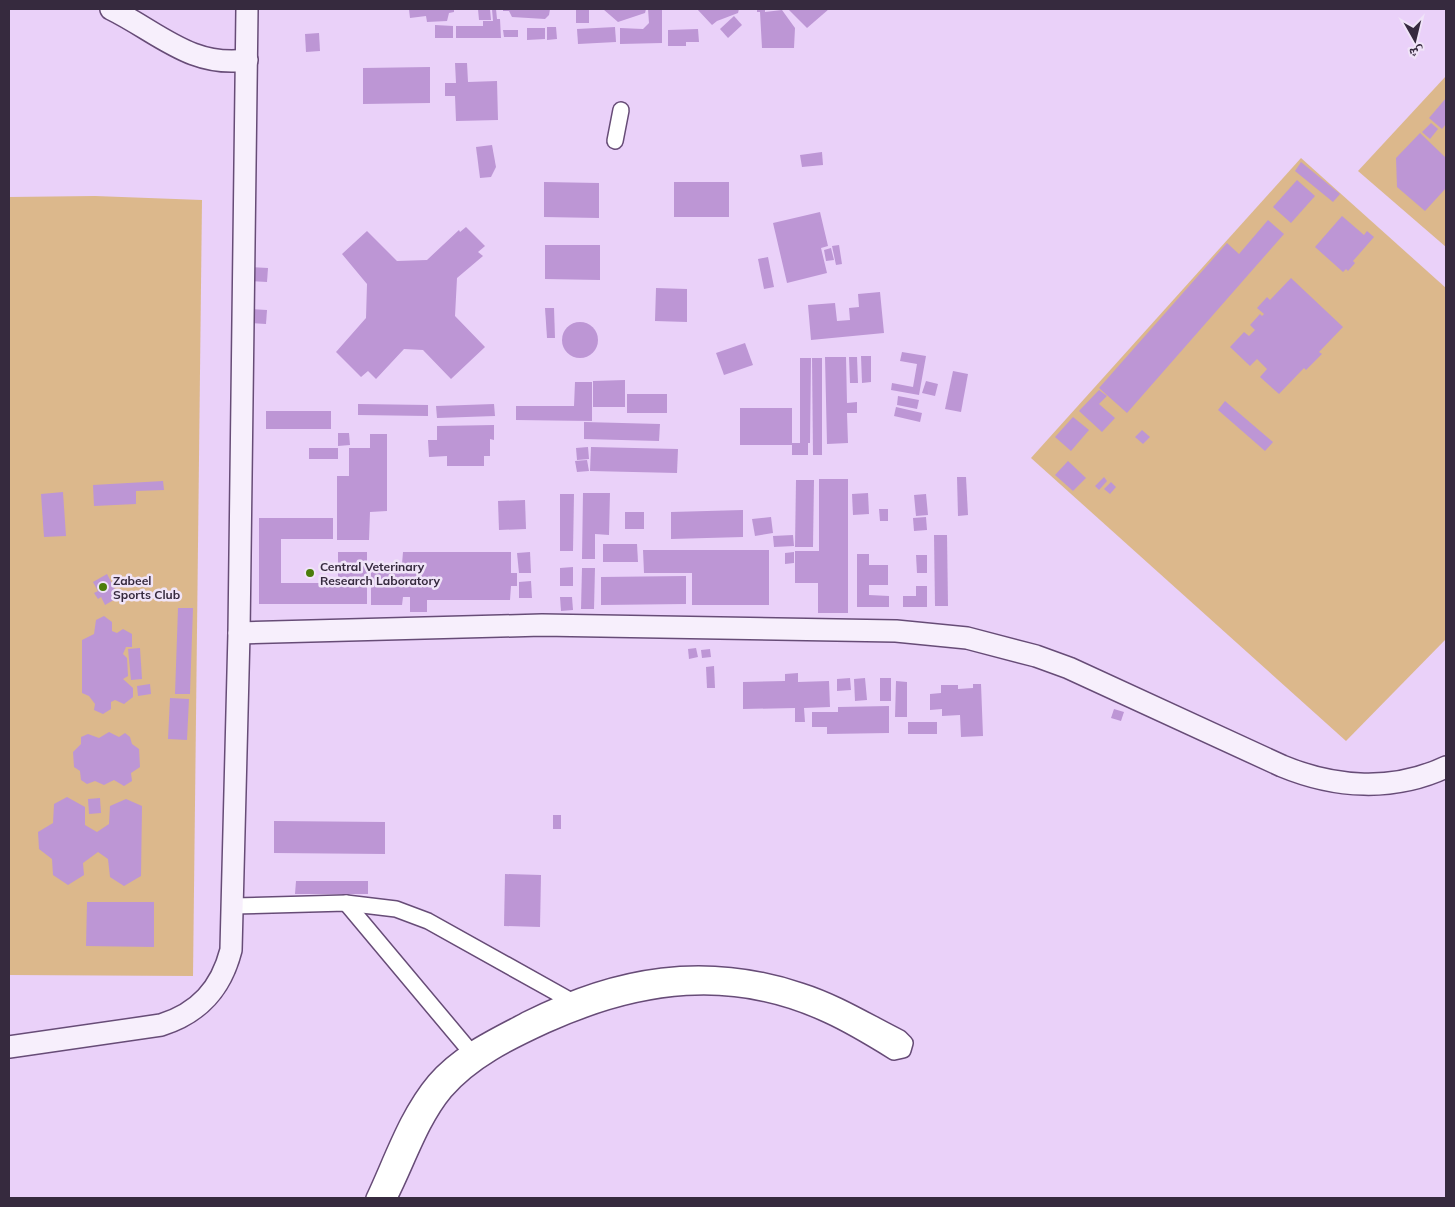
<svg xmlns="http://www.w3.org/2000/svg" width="1455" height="1207" font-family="Mulish,'Noto Naskh Arabic',sans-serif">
  <rect width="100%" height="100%" fill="#ead1f9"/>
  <!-- green -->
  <g fill="#dcb88c">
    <polygon points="1446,76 1446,247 1358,171"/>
    <polygon points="1301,158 1446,288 1446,639 1346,741 1031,458"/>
    <polygon points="95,196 202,200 193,976 9,975 9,197"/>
  </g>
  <!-- building -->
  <g fill="#bd96d5">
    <polygon points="409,9 454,9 454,12 449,13 447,21 427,22 426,16 410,18"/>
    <polygon points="478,9 490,9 491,20 479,20"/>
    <polygon points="492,9 496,9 497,19 500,19 501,38 456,38 456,26 483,26 483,21 493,21"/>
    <polygon points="503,9 550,9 549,15 545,19 512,17 509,11 503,11"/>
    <rect x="576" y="9" width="13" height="14"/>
    <polygon points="603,9 646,9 645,13 618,22"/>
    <polygon points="648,9 662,9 662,43 620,44 620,28 643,29 649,23"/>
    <polygon points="697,9 739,9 738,13 717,21 712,25"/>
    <polygon points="757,9 765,9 765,12 782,10 795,28 794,48 762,48 760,12 757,12"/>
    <polygon points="788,9 829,9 807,28"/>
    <polygon points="734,16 742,25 728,38 720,29"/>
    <polygon points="435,25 453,26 453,38 435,38"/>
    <polygon points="547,27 556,27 557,39 547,40"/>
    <polygon points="615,27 616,42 578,44 577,29"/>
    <polygon points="527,28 545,28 545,39 527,40"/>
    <polygon points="698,29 699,42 686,42 686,46 668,46 668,30"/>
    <polygon points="503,30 518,30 518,37 504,37"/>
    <polygon points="319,33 320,51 306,52 305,34"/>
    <polygon points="455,63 467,63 468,82 497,81 498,120 456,121 455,96 445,96 445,83 456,83"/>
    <polygon points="430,67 430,103 363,104 363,68"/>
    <polygon points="1446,98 1446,124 1442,129 1429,118"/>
    <polygon points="1431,123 1438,129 1430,139 1422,132"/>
    <polygon points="1420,133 1446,158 1446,188 1425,211 1397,187 1396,158"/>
    <polygon points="492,145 496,167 491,177 480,178 476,147"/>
    <polygon points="822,152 823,165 802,167 800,155"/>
    <polygon points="1301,162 1340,194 1333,202 1295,171"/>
    <polygon points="1297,180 1315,196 1291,223 1273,207"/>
    <polygon points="544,182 599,183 599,218 544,217"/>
    <rect x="674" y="182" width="55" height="35"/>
    <polygon points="820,212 828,246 821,248 827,273 787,283 773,223"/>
    <polygon points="1342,216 1364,235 1367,231 1374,237 1353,261 1355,263 1348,271 1346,269 1343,272 1315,247"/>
    <polygon points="1268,220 1284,234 1127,413 1099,388 1227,243 1239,254"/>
    <polygon points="466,227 485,246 478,252 483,256 457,278 455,316 485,347 451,379 423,350 404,349 376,379 368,371 361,377 336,352 366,318 367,284 342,254 367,231 397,261 427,260 459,230 460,232"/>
    <polygon points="545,245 600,245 600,280 545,279"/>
    <polygon points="839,245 842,264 836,265 832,246"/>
    <polygon points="831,248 834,260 826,261 824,250"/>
    <polygon points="768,257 774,287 764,289 758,259"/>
    <polygon points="252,267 268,268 267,282 251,281"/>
    <polygon points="1291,278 1343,327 1319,352 1322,354 1306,370 1304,368 1279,394 1260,377 1267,369 1257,359 1250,366 1230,347 1244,332 1249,336 1255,330 1250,325 1260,314 1262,316 1264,314 1257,308 1267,297 1270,300"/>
    <polygon points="656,288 687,289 687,322 655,321"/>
    <polygon points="880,292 884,333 811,340 808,305 835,303 837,321 850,320 849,308 859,307 858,294"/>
    <polygon points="545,308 554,308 555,338 547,338"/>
    <polygon points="251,309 267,310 266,324 250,323"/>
    <circle cx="580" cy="340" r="18"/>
    <polygon points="745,343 753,365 724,375 716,353"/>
    <polygon points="902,352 926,356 919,395 891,390 892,383 913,387 917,364 900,361"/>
    <polygon points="861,356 871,356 871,382 862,383"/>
    <polygon points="825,357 846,357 847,403 857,402 857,413 847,413 848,443 827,444"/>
    <polygon points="849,357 857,357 858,383 850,383"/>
    <polygon points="800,358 811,358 810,443 808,443 808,455 792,455 792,445 740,445 740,408 792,408 792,443 800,443"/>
    <polygon points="812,358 822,358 822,455 813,455"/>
    <polygon points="953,371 968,374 961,412 945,409"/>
    <polygon points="625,380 625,407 593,407 593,381"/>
    <polygon points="926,381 938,384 935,396 922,393"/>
    <polygon points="575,382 592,382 592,421 516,420 516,406 574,406"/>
    <polygon points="1099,390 1107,396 1099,404 1115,418 1102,432 1079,411"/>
    <rect x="627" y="394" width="40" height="19"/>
    <polygon points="898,396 919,400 917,409 897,405"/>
    <polygon points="1225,401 1273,442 1265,451 1218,410"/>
    <polygon points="358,404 428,405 428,416 358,415"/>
    <polygon points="494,404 495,416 437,418 436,406"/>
    <polygon points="896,407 922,413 920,422 894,416"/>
    <rect x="266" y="411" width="65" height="18"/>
    <polygon points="1073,417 1089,430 1071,451 1055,437"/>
    <polygon points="584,422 660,424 659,441 584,439"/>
    <polygon points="494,425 494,440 490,439 490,456 484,456 484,466 447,466 447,456 429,457 428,440 437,440 437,426"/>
    <polygon points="1142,430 1150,437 1143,444 1135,437"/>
    <polygon points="338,433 349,433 350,445 338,446"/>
    <polygon points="370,434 387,434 387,511 370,512 369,540 337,540 337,476 349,476 349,448 370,448"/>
    <polygon points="588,447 589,459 577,460 576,448"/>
    <polygon points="591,447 678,449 677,473 590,471"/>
    <rect x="309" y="448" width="29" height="11"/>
    <polygon points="587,460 589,471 577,472 575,461"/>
    <polygon points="1068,461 1086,478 1073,491 1055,475"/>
    <polygon points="957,477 966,477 968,515 958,516"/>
    <polygon points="1104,477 1107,481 1099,490 1095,486"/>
    <polygon points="819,479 848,479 848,613 818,613 818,583 795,583 795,551 819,551"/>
    <polygon points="796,480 814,480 813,547 795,547"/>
    <polygon points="163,481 164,490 136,491 136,504 94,506 93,485"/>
    <polygon points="1111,482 1116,487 1110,494 1104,489"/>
    <polygon points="63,492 66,536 44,537 41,494"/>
    <polygon points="583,493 610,493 609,535 595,534 595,559 582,559"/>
    <polygon points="868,493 869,514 853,515 852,494"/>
    <polygon points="560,494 574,494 573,551 560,551"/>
    <polygon points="926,494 928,515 916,516 914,495"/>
    <polygon points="525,500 526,529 499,530 498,501"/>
    <polygon points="879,509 888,509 888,521 880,521"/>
    <polygon points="743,510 743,537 671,539 671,512"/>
    <rect x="625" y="512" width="19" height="17"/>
    <polygon points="771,517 773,533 755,536 752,519"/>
    <polygon points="926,517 927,530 914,531 913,518"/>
    <polygon points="259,518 333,518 333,539 281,539 281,583 338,583 338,552 367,552 367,604 259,604"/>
    <polygon points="793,535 794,546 774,547 773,536"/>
    <polygon points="934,535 947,535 948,606 935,606"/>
    <polygon points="603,544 637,544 638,562 603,562"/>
    <polygon points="643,550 769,550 769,605 692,605 692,573 644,573"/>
    <polygon points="403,552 511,552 511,573 517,573 517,586 511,586 510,600 427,600 427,612 410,612 410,597 403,597 402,605 371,605 371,564 402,564"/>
    <polygon points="530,552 531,573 519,573 517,553"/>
    <polygon points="794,552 794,563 785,564 785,553"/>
    <polygon points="857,554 869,554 869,565 888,565 888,585 869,585 869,595 889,596 889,607 857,607"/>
    <polygon points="916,555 927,555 927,573 917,573"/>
    <polygon points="573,567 573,586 560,586 560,568"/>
    <polygon points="582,568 595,568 594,609 581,609"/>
    <polygon points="107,574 119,597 105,605 101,597 98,599 94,593 98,591 93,582"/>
    <polygon points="686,576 686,604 601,605 601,577"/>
    <polygon points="531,581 532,598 519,598 519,582"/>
    <polygon points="916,586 927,586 927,607 903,607 903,596 916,596"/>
    <polygon points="560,597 572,597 573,610 561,611"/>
    <polygon points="178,608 193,608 190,694 175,694"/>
    <polygon points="104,616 112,622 112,631 117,633 123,629 132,634 132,647 126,647 123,654 127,658 128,676 123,679 133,688 133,697 124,704 115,700 111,702 111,709 103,714 94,710 95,704 89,696 82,693 82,640 94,634 96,620"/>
    <polygon points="140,648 142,679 131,680 128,649"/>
    <polygon points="696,648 698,657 689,659 688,649"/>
    <polygon points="710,649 711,657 702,658 701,650"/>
    <polygon points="714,666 715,688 707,688 706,667"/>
    <polygon points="798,673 798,682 829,681 830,707 804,708 805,722 795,722 795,708 743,709 743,682 785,681 785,674"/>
    <polygon points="850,678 851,690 837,691 837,679"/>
    <polygon points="865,678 867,700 855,701 854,679"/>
    <rect x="880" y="678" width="11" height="23"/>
    <polygon points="896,681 907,682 907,717 895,717"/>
    <polygon points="150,684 151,694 138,696 137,686"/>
    <polygon points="973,684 981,684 983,736 961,737 960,715 942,716 942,709 930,710 930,694 941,693 941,685 958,685 958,689 973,688"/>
    <polygon points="170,698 189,699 187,740 168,739"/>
    <polygon points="889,706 889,733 827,734 827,727 812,727 812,712 838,712 838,707"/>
    <polygon points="1114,709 1124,712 1121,721 1111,718"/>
    <rect x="908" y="722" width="29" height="12"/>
    <polygon points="109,732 119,737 125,733 130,737 132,744 139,749 140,767 131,773 132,781 124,786 114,780 104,785 95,781 87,784 81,780 80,771 74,767 73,752 81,744 81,737 88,734 99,738"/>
    <polygon points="67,797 85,807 85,825 97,832 109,824 110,806 126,799 142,806 141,876 124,886 110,877 108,859 98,852 83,863 84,875 68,885 53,875 52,859 39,849 38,832 53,823 54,804"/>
    <polygon points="100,798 101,813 89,814 88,799"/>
    <rect x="553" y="815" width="8" height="14"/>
    <polygon points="274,821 385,822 385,854 274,853"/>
    <polygon points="505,874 541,875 540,927 504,926"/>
    <polygon points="296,881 368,881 368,894 295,894"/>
    <polygon points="87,902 154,902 154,947 86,946"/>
  </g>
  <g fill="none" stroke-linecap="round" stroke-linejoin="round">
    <defs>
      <g id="street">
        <polyline points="615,141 621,110"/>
        <polyline points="346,903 475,1057"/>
        <polyline points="233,906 346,903 396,909 428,921 575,1003"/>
        <path d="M374 1198C392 1160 407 1114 435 1081 460 1052 494 1037 528 1019 617 974 705 959 801 991 836 1002 868 1022 900 1038L905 1043 903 1050 894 1052C873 1039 850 1025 828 1015 732 970 639 983 546 1025 509 1042 472 1060 445 1091 420 1121 407 1163 389 1198"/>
      </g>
      <g id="secondary">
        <path d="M111 9C158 32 191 68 247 60"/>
        <path d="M239 633 542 625 896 631 967 638 1036 656 1069 668 1282 766C1335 788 1393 792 1446 767"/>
        <path d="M9 1047 161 1025C199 1013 221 989 231 950L239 633 247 9"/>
      </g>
    </defs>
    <!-- street casing -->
    <use href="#street" stroke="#674c77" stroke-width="18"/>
    <!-- secondary casing -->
    <use href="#secondary" stroke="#674c77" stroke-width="24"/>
    <!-- street -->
    <use href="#street" stroke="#fff" stroke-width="15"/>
    <!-- secondary -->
    <use href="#secondary" stroke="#f7effc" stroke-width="21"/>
  </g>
  <!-- markers -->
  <g fill="#4b7d0b" stroke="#f0e4f8" stroke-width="2">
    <circle cx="310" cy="573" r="5"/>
    <circle cx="103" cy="587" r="5"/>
  </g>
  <g text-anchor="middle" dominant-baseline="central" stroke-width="5" stroke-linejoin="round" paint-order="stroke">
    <!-- poi labels -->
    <g font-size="12" font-weight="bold" fill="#362a3e" stroke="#f0e4f8" text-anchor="start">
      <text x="320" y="566">Central Veterinary<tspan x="320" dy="14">Research Laboratory</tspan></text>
      <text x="113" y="580">Zabeel<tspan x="113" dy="14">Sports Club</tspan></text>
    </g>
  </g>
  <!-- border -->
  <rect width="1455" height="1207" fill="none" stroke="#362a3e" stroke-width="20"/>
  <!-- north arrow -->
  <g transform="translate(1415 40) rotate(172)" stroke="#f0e4f8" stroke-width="4" paint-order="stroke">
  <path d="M0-4L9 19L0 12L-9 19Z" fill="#362a3e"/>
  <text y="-8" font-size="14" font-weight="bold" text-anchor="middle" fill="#362a3e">ش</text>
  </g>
</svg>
